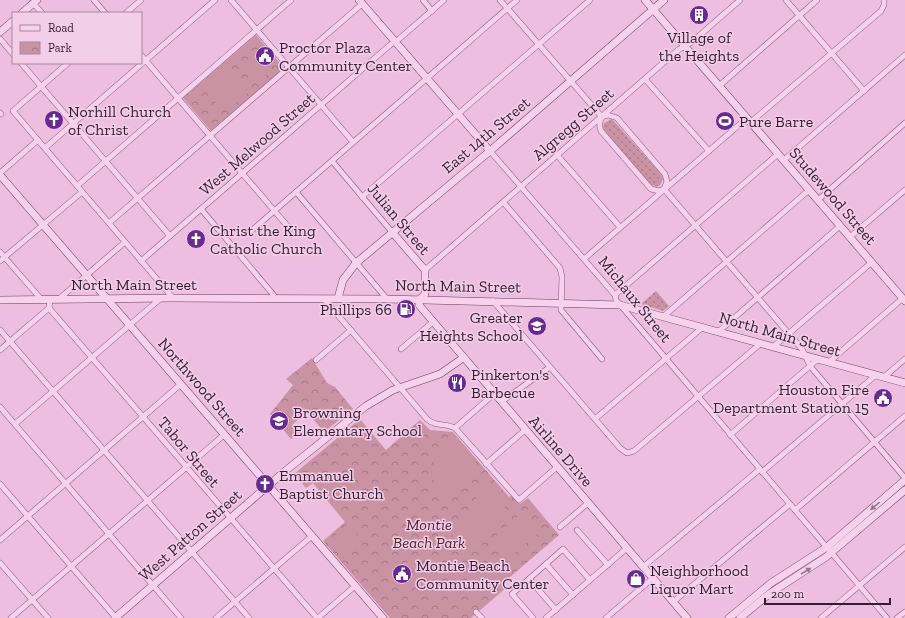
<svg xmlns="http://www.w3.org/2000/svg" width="905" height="618" font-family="'Zilla Slab',serif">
  <defs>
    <pattern id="grass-dots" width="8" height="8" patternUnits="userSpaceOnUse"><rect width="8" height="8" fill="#ca93a3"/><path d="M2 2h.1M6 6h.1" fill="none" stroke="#a57785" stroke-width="1.8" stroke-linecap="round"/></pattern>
    <pattern id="park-crowns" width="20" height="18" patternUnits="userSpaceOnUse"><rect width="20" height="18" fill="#ca93a3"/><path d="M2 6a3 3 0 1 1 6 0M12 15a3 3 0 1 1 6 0" fill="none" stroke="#a57785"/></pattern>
  </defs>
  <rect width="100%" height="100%" fill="#edbedf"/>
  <!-- grass -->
  <g fill="url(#grass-dots)">
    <polygon points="612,119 661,174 663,179 660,185 656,187 650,184 605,131 603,127 604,123"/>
    <polygon points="656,291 669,306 663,311 641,304"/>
  </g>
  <!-- park -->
  <g fill="url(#park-crowns)">
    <polygon points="256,35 284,68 211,131 183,98"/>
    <polygon points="312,358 327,383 335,387 353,409 324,432 307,412 293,424 300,432 291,439 270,414 293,385 286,379"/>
    <polygon points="360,419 386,450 420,420 430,430 453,432 509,497 512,495 520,504 528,498 559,535 503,583 506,588 471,618 390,618 323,541 345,522 313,483 306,488 294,474"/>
  </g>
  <!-- garden -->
  <g fill="#ca93a3">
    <polygon points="256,54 271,71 260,81 245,64"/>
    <path d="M225 71H229L248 92C224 114 225 114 203 89Z"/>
    <path d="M451 434 481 469V472L465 486 446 498C423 479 434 452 451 434Z"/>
    <polygon points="486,484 510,500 476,551 452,535"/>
    <polygon points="520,514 537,534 506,561 489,542"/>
    <polygon points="348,524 363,542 347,555 332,538"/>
    <polygon points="415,555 425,568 416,575 406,563"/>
  </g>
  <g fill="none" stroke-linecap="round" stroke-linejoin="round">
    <defs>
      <g id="street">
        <polyline points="94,0 105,13"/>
        <polyline points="231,0 353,142"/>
        <polyline points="423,0 432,11"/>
        <polyline points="500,0 602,117"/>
        <polyline points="786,0 864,91"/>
        <polyline points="33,3 42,13"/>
        <polyline points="126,13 141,0"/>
        <polyline points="0,39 13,54"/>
        <polyline points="141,55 290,229"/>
        <polyline points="21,63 170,236"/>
        <polyline points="68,63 13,111 173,298"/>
        <polyline points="645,79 709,151"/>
        <polyline points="719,86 817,0"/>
        <polyline points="0,113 1,114"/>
        <path d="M608 115 617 118 665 174 667 182 664 189 659 191 651 189 601 131C599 126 599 122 602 117Z"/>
        <polyline points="751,122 881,11 884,5 884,0"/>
        <polyline points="45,148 215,0"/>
        <polyline points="490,151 615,295 616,300 887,618"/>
        <polyline points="557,155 620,227"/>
        <polyline points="784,160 905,55"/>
        <polyline points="332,161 392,232"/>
        <polyline points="0,173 38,140"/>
        <polyline points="77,186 291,0"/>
        <polyline points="664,189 802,349 810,366 905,478"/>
        <polyline points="296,192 387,299"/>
        <polyline points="362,197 590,0"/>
        <polyline points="818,200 905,123"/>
        <polyline points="504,203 560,268 562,277 561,310 602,359"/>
        <polyline points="201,209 277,299"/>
        <polyline points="109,223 362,4"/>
        <polyline points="250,232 517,0"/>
        <polyline points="850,237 905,190"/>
        <polyline points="0,252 41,299"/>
        <polyline points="584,259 747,118"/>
        <polyline points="0,261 82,192"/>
        <polyline points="141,261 390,45 399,39 444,0"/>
        <polyline points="425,270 678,50 692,42 740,0"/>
        <polyline points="615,295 778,154"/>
        <polyline points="50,299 49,308 317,618"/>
        <polyline points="59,299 125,242"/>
        <path d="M324 299 427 419C435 427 446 423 455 428L519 500 557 467"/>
        <polyline points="493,301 620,448 627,453 634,451 760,344"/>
        <polyline points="664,316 809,190"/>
        <polyline points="0,330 249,618"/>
        <polyline points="718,332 840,226"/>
        <polyline points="773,347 872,262"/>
        <polyline points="401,349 433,322"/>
        <polyline points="0,350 49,308"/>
        <polyline points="316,360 351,330"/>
        <polyline points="829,362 903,298"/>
        <polyline points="884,377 905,359"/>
        <polyline points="501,402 550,367"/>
        <polyline points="0,407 181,618"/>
        <polyline points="595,419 703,327"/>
        <polyline points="15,424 161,298"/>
        <polyline points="455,428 494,394"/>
        <polyline points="730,435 818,359"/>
        <polyline points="486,464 525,430"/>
        <polyline points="762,472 876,375"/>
        <polyline points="0,484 116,618"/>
        <polyline points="795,510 905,416"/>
        <polyline points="560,527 588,503"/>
        <polyline points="577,530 608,565"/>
        <polyline points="0,540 181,384"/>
        <polyline points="0,563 48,618"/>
        <polyline points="546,564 573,595"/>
        <polyline points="643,567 760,469"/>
        <polyline points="529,579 556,610"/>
        <polyline points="673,602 790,504"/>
        <polyline points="476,612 482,618"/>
        <polyline points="11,618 225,434"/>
        <polyline points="216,618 312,536"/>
        <polyline points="318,618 355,586"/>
        <polyline points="533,618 512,594 563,549 590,580"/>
        <polyline points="546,618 627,548"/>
        <polyline points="606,618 653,578"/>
        <polyline points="821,618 905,547"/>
        <polyline points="897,618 905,612"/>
      </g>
      <g id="secondary">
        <polyline points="359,0 490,151"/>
        <polyline points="645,0 905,301"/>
        <polyline points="22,13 37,0"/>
        <polyline points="0,32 13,21"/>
        <polyline points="0,175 383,618"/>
        <polyline points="392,232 425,270 425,294 419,300"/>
        <polyline points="338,298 343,280 356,263 490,151 664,0"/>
        <polyline points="0,300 173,298 387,299 620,305 905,383"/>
        <polyline points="419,300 419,305 687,618"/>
        <polyline points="115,618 284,472 366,406 393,390 440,374 463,358"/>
        <polyline points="729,618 771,583 827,547 905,480"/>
        <polyline points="740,618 769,594 826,557 905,490"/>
      </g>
    </defs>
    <!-- street casing -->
    <use href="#street" stroke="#84577f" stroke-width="6"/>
    <!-- secondary casing -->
    <use href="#secondary" stroke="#663b62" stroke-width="8"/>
    <!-- street -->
    <use href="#street" stroke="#f8d1ec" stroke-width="5"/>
    <!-- secondary -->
    <use href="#secondary" stroke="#f8d1ec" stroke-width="7"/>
  </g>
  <!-- one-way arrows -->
  <defs><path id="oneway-solid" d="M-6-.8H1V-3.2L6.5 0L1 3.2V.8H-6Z"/></defs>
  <g fill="#96768f">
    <use href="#oneway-solid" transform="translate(875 506) rotate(140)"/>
    <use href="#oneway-solid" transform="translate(806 571) rotate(-31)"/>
  </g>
  <!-- icons -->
  <defs>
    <symbol id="building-disc" viewBox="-11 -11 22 22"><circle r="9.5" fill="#672992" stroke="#f4cee8"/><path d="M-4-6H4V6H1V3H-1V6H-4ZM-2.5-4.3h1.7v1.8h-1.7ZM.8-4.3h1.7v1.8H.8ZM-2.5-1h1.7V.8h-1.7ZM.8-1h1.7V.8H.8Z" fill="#fff"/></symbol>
    <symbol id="civic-disc" viewBox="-11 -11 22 22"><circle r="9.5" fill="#672992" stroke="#f4cee8"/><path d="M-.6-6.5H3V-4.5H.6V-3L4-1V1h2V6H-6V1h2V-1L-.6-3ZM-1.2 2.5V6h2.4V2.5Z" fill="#fff"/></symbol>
    <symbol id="church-disc" viewBox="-11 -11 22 22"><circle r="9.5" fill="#672992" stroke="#f4cee8"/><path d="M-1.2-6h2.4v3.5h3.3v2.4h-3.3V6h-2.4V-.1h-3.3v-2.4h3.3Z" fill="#fff"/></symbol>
    <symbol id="stadium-disc" viewBox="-11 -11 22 22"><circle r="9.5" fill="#672992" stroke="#f4cee8"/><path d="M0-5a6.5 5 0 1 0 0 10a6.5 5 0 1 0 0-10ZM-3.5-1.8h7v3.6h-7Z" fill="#fff"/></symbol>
    <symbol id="fuel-disc" viewBox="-11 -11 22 22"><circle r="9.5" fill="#672992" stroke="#f4cee8"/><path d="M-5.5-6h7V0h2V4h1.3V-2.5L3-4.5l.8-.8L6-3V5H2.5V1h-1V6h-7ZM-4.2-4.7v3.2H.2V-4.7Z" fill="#fff"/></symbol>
    <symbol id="school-disc" viewBox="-11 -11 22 22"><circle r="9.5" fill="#672992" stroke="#f4cee8"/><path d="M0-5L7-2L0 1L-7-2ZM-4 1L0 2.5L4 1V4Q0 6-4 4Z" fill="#fff"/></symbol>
    <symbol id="restaurant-disc" viewBox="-11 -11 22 22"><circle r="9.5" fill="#672992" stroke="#f4cee8"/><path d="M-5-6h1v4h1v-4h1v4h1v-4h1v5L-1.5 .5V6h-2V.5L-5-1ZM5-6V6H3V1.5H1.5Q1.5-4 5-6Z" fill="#fff"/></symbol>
    <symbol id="shop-disc" viewBox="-11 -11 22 22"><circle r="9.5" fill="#672992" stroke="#f4cee8"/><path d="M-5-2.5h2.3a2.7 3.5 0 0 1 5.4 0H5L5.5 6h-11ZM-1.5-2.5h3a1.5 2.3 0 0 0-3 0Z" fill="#fff"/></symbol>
  </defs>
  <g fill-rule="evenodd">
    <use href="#building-disc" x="688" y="4" width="22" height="22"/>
    <use href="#civic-disc" x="254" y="45" width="22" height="22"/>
    <use href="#church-disc" x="43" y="109" width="22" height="22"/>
    <use href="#stadium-disc" x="714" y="110" width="22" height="22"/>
    <use href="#church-disc" x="185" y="228" width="22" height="22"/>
    <use href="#fuel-disc" x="395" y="298" width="22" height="22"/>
    <use href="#school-disc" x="526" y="315" width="22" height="22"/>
    <use href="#restaurant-disc" x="446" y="372" width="22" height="22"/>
    <use href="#civic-disc" x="872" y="387" width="22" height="22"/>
    <use href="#school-disc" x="268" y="410" width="22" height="22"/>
    <use href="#church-disc" x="254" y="473" width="22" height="22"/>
    <use href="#civic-disc" x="391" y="563" width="22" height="22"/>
    <use href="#shop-disc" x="625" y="568" width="22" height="22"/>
  </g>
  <g text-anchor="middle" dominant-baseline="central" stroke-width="3" stroke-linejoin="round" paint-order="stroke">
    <!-- poi labels -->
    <g font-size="16" fill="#341c32" stroke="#f4cee8" text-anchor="start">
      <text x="699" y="37" text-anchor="middle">Village of<tspan x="699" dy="18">the Heights</tspan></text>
      <text x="279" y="47">Proctor Plaza<tspan x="279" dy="18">Community Center</tspan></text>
      <text x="68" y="111">Norhill Church<tspan x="68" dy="18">of Christ</tspan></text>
      <text x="739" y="121">Pure Barre</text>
      <text x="210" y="230">Christ the King<tspan x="210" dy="18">Catholic Church</tspan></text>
      <text x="392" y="309" text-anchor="end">Phillips 66</text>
      <text x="523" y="317" text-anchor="end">Greater<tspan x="523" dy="18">Heights School</tspan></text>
      <text x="471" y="374">Pinkerton's<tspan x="471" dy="18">Barbecue</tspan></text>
      <text x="869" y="389" text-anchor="end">Houston Fire<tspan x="869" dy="18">Department Station 15</tspan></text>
      <text x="293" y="412">Browning<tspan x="293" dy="18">Elementary School</tspan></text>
      <text x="279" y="475">Emmanuel<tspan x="279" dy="18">Baptist Church</tspan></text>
      <text x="416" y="565">Montie Beach<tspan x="416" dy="18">Community Center</tspan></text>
      <text x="650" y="570">Neighborhood<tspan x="650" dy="18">Liquor Mart</tspan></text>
    </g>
    <!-- street labels -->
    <g font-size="16" fill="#341c32" stroke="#f4cee8">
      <text transform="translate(573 124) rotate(-41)">Algregg Street</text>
      <text transform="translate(486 135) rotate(-40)">East 14th Street</text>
      <text transform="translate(257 144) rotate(-41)">West Melwood Street</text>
      <text transform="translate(833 196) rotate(49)">Studewood Street</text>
      <text transform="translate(399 219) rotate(50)">Julian Street</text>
      <text x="134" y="284">North Main Street</text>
      <text transform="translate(458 286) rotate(1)">North Main Street</text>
      <text transform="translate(635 299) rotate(51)">Michaux Street</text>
      <text transform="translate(780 334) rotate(16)">North Main Street</text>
      <text transform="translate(202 387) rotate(49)">Northwood Street</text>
      <text transform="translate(561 451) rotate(49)">Airline Drive</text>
      <text transform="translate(189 452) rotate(50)">Tabor Street</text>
      <text transform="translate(190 535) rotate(-41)">West Patton Street</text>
    </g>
    <!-- park labels -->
    <g font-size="16" font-style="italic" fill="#50232a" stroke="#f4cee8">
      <text x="429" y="524">Montie<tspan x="429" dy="18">Beach Park</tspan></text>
    </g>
  </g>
  <!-- legend -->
  <rect x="12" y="12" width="130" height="52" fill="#f4cee8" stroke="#a7879f"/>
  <rect x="20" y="25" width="20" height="6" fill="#f8d1ec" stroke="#a7879f"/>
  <text x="48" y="32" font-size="12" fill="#341c32">Road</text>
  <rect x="20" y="42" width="20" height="12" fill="url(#park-crowns)" stroke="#a7879f"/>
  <text x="48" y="52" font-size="12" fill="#341c32">Park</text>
  <!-- scale -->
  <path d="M765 598v6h125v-6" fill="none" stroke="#341c32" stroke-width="2"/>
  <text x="771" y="598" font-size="12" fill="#341c32" stroke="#f4cee8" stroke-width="3" paint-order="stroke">200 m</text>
</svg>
